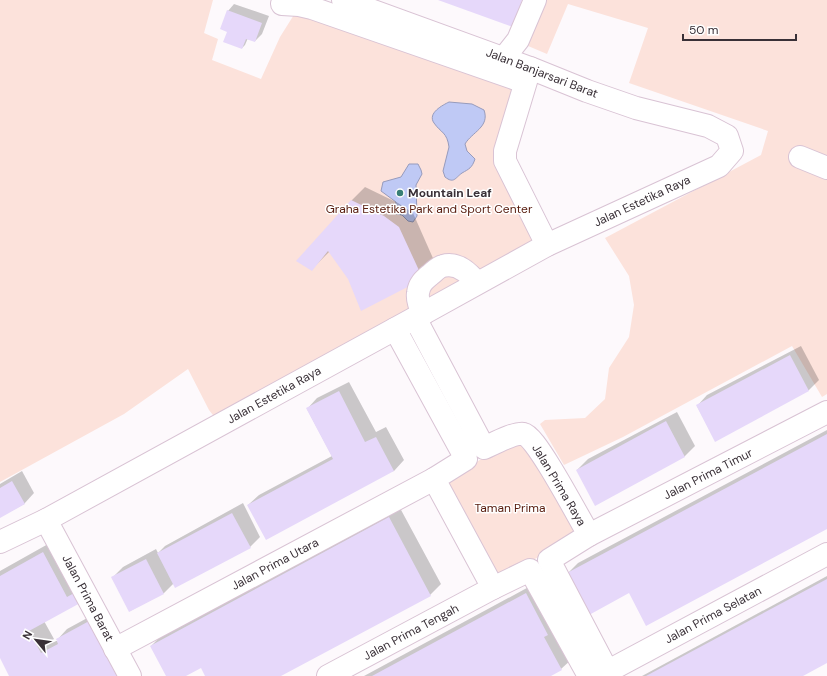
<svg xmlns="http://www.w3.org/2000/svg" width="827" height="676" font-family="'DM Sans',sans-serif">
  <rect width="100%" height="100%" fill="#fdf9fc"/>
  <!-- green -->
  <g fill="#fce2db">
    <polygon points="0,0 213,0 204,33 218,39 212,60 261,79 280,37 302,2 520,87 498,160 539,242 216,419 209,410 188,369 124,414 0,482"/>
    <polygon points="540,0 827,0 827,394 822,397 792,346 623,437 564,465 540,424 545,420 585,418 605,399 609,368 629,337 634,305 629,276 605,238 761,155 768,131 629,83 648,28 568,4 547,54 521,43"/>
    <polygon points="522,436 577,535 498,580 443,481"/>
  </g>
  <!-- water -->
  <g fill="#bfc9f5" stroke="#979bbc">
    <path d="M449 102 472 104 484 110C490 127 472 132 465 144L467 151 475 159C472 168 469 169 462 173 455 178 454 184 445 177L443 171 449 147C447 132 441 133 434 123 427 113 443 105 449 102Z"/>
    <polygon points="409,164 418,164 421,170 422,174 416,185 417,216 413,222 408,221 402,215 392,213 395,209 396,202 381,191 383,182 401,177"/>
  </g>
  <!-- shadow -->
  <g fill="#0003">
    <polygon points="234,4 269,16 262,34 255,41 248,38 245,45 242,48 229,31 228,11"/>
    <polygon points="365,187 398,203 413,213 436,265 423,278 349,279 330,251 312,269 351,201"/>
    <polygon points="801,346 819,380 809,390 715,440 697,406 707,395"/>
    <polygon points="349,382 376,432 386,427 404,460 394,471 248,505 259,495 332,456 307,409 317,398"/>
    <polygon points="677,412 695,446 684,457 577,470 588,459"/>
    <polygon points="827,430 827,528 629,592 568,573 578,563"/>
    <polygon points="22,471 34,493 24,504 0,517 0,484"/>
    <polygon points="243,503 260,537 250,547 174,583 164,593 130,611 112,578 123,567 156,549 158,553 165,546"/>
    <polygon points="400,508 441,584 430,595 279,676 206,676 201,666 183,676 167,676 151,646 161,636"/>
    <polygon points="57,539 90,579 44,621 54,639 47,645 57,640 67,629 102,610 137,676 11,676 0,656 0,571"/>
    <polygon points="827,576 827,662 801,676 642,676"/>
    <polygon points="536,583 572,659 561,669 549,676 364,676"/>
  </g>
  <!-- building -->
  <g fill="#e6d8fa">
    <polygon points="438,0 522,0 513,27"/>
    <polygon points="227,10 262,23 255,42 246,39 242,49 223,42 227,32 220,29"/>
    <polygon points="351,200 384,216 399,227 423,279 361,311 348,279 328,251 312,271 296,261"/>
    <polygon points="790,355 809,391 715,442 696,405"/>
    <polygon points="339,391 365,442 376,437 394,471 266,540 247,505 333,459 306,408"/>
    <polygon points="666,421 685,457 595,506 576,470"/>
    <polygon points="827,434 827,529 646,626 629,593 589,615 567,573"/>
    <polygon points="12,481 25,504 0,518 0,488"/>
    <polygon points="232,513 251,548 175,588 157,553"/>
    <polygon points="389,517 431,596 281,676 205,676 201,668 186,676 166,676 150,646"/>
    <polygon points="43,552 67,597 76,592 82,602 29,631 41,653 58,644 56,639 91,620 122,676 9,676 0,658 0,576"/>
    <polygon points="146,559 164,594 129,612 111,577"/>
    <polygon points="827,579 827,663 803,676 646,676"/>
    <polygon points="526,593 548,635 544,637 562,670 551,676 372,676"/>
  </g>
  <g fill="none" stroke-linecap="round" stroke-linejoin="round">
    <defs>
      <g id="minor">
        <polyline points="282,4 299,5 312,8 519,80"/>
        <polyline points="503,59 518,40 535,0"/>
        <polyline points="530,68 505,151 505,161 547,245"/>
        <polyline points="800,157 827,168"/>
        <path d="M423 314C420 307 417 300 418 293 419 284 424 280 430 275 434 272 438 267 443 266 457 262 469 273 477 283"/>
        <path d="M415 318 484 448C493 444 515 432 524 434 536 436 580 520 589 535L549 560 610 676"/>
        <polyline points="395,329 466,459 434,479 493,588 530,570 589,676"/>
        <polyline points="46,520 130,676"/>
        <polyline points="589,535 827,412"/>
        <polyline points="0,542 46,520 415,318 547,245 719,166 732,151 727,136 708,126 636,108 587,91 530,68 343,0"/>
        <polyline points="115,649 434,479"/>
        <polyline points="328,676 493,588"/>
        <polyline points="599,676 827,554"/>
      </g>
    </defs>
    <!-- minor casing -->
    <use href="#minor" stroke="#d9c3d4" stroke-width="24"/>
    <!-- minor -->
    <use href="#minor" stroke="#fff" stroke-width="22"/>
  </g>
  <!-- markers -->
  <circle fill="#377e75" stroke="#fff" stroke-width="1.5" cx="400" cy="193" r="4"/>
  <g text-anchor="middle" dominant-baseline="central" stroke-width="3" stroke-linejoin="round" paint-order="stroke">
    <!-- street labels -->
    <g font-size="12" fill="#393037" stroke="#fff">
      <text transform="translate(542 73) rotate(21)">Jalan Banjarsari Barat</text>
      <text transform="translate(642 201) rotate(-25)">Jalan Estetika Raya</text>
      <text transform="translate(274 395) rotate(-29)">Jalan Estetika Raya</text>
      <text transform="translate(708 474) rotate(-27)">Jalan Prima Timur</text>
      <text transform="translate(559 485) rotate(59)">Jalan Prima Raya</text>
      <text transform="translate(275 564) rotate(-28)">Jalan Prima Utara</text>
      <text transform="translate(88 598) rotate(62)">Jalan Prima Barat</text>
      <text transform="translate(713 615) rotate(-28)">Jalan Prima Selatan</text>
      <text transform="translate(411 632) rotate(-28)">Jalan Prima Tengah</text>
    </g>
    <!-- poi labels -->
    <g font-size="12" font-weight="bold" fill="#393037" stroke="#fff" text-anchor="start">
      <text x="408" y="193">Mountain Leaf</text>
    </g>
    <!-- park labels -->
    <g font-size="12" fill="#571b0d" stroke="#fff">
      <text x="429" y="209">Graha Estetika Park and Sport Center</text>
      <text x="510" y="508">Taman Prima</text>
    </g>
  </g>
  <!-- north arrow -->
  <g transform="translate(36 640) rotate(299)" stroke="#ffffff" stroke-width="3" paint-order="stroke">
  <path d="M0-3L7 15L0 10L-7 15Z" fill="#393037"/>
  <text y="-6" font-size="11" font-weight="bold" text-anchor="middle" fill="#393037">N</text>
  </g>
  <!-- scale -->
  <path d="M683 34v6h113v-6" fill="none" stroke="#393037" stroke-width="2"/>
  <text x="689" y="34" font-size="12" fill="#393037" stroke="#ffffff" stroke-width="3" paint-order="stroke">50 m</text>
</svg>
